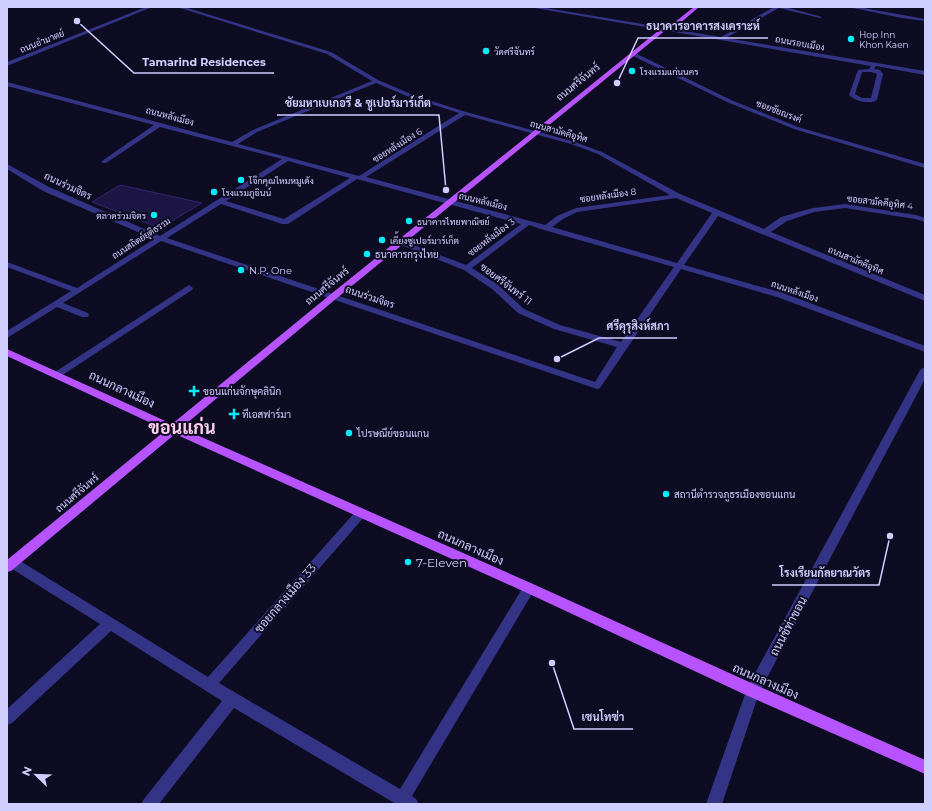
<svg xmlns="http://www.w3.org/2000/svg" width="932" height="811" font-family="Montserrat,Sarabun,sans-serif">
  <rect width="100%" height="100%" fill="#0e0c23"/>
  <!-- building -->
  <polygon fill="#1d1645" stroke="#322673" points="120,185 202,203 160,228 92,202"/>
  <g fill="none" stroke-linecap="round" stroke-linejoin="round">
    <!-- minor -->
    <g fill="#333485" fill-rule="evenodd">
      <polygon points="146,7 152,7 7,66 7,62"/>
      <path d="M177 7H184L331 52 378 80 413 95 466 112 575 142 602 152 680 194 764 229 781 217 813 208 845 204 916 215 925 218V222L915 219 845 208 814 212 787 221 771 232 925 295V301L718 216 684 265 783 293 925 346V352L777 297 681 269 600 388 597 389 161 241 63 303 88 313 89 315 88 317H82L57 307 7 338V331L71 291 7 267V262L77 288 154 239 43 191 7 169V164L49 187 160 236 282 159 160 127 106 163H102V161L154 125 7 86V82L232 142 253 130 372 81 327 54ZM376 83 409 97 459 113 359 176 238 144 257 132ZM465 115 571 144 598 154 670 195 576 208 557 216 545 225 366 177ZM288 161 350 178 284 219 226 201ZM357 179 521 224 466 265 403 241H397L396 243 464 270 492 289 518 313 554 329 617 347 595 382 167 238 221 204 282 224H288ZM676 198 712 213 677 263 552 227 563 219 577 212ZM529 225 544 230 674 267 621 342 560 325 524 309 498 285 472 268Z"/>
      <path d="M529 7H540L721 37 774 7H785L822 17 820 18 779 8 726 38 925 71V75L876 66 874 69 880 70 883 74 877 100C869 105 855 101 849 95L858 70 869 69 871 66ZM862 72H871L877 74 871 98H862L855 94Z"/>
      <polygon points="848,7 858,7 925,19 925,21 902,18"/>
      <polygon points="631,53 635,53 731,100 798,127 925,164 925,168 794,129 727,102 631,55"/>
      <polygon points="189,285 193,288 192,290 61,376 55,376 53,374 55,372"/>
      <polygon points="925,367 925,379 759,693 722,804 706,804 748,686 920,370"/>
      <polygon points="361,509 365,510 367,513 365,516 219,683 400,789 525,584 529,583 533,584 535,588 533,592 412,796 416,799 419,804 396,804 234,708 159,804 141,804 144,799 222,701 111,631 12,723 7,725 7,709 100,624 9,567 7,563 9,559 13,558 17,559 208,677 357,510"/>
    </g>
    <!-- major -->
    <polygon fill="#b754ff" fill-rule="evenodd" points="694,7 699,7 679,24 667,29 337,298 181,428 533,584 758,686 925,760 925,774 748,696 525,592 175,434 11,571 7,572 7,560 166,430 7,356 7,349 172,424 331,294 663,27 675,22"/>
  </g>
  <!-- markers -->
  <g fill="#00ecf8" stroke="#0e0c23" stroke-width="1.5">
    <circle cx="851" cy="39" r="4"/>
    <circle cx="486" cy="51" r="4"/>
    <circle cx="632" cy="71" r="4"/>
    <circle cx="241" cy="180" r="4"/>
    <circle cx="214" cy="192" r="4"/>
    <circle cx="154" cy="215" r="4"/>
    <circle cx="409" cy="221" r="4"/>
    <circle cx="382" cy="240" r="4"/>
    <circle cx="367" cy="254" r="4"/>
    <circle cx="241" cy="270" r="4"/>
    <path d="M192 385h4v4h4v4h-4v4h-4v-4h-4v-4h4z"/>
    <path d="M232 408h4v4h4v4h-4v4h-4v-4h-4v-4h4z"/>
    <circle cx="349" cy="433" r="4"/>
    <circle cx="666" cy="494" r="4"/>
    <circle cx="408" cy="562" r="4"/>
  </g>
  <g text-anchor="middle" dominant-baseline="central" stroke-width="4" stroke-linejoin="round" paint-order="stroke">
    <!-- far-poi labels -->
    <g font-size="9" fill="#d0cdff" stroke="#0e0c23" text-anchor="start">
      <text x="859" y="34">Hop Inn<tspan x="859" dy="10">Khon Kaen</tspan></text>
      <text x="494" y="51">วัดศรีจันทร์</text>
      <text x="640" y="71">โรงแรมแก่นนคร</text>
      <text x="249" y="180">โจ๊กคุณไหมหมูเด้ง</text>
      <text x="222" y="192">โรงแรมภูอินน์</text>
      <text x="146" y="215" text-anchor="end">ตลาดร่วมจิตร</text>
      <text x="417" y="221">ธนาคารไทยพาณิชย์</text>
      <text x="390" y="240">เคี้ยงซูเปอร์มาร์เก็ต</text>
    </g>
    <!-- far-street labels -->
    <g font-size="9" fill="#d0cdff" stroke="#0e0c23">
      <text transform="translate(42 41) rotate(-22)">ถนนอำมาตย์</text>
      <text transform="translate(800 43) rotate(10)">ถนนรอบเมือง</text>
      <text transform="translate(779 111) rotate(21)">ซอยชัยณรงค์</text>
      <text transform="translate(170 116) rotate(15)">ถนนหลังเมือง</text>
      <text transform="translate(559 131) rotate(16)">ถนนสามัคคีอุทิศ</text>
      <text transform="translate(397 145) rotate(-32)">ซอยหลังเมือง 6</text>
      <text transform="translate(608 195) rotate(-8)">ซอยหลังเมือง 8</text>
      <text transform="translate(483 201) rotate(14)">ถนนหลังเมือง</text>
      <text transform="translate(880 202) rotate(7)">ซอยสามัคคีอุทิศ 4</text>
      <text transform="translate(491 237) rotate(-37)">ซอยหลังเมือง 3</text>
      <text transform="translate(141 238) rotate(-33)">ถนนสถิตย์ยุติธรรม</text>
      <text transform="translate(856 260) rotate(23)">ถนนสามัคคีอุทิศ</text>
      <text transform="translate(795 291) rotate(19)">ถนนหลังเมือง</text>
    </g>
    <!-- street labels -->
    <g font-size="10" fill="#d0cdff" stroke="#0e0c23">
      <text transform="translate(578 82) rotate(-39)">ถนนศรีจันทร์</text>
      <text transform="translate(68 186) rotate(25)">ถนนร่วมจิตร</text>
      <text transform="translate(506 284) rotate(37)">ซอยศรีจันทร์ 11</text>
      <text transform="translate(327 286) rotate(-39)">ถนนศรีจันทร์</text>
      <text transform="translate(370 297) rotate(19)">ถนนร่วมจิตร</text>
      <text transform="translate(77 493) rotate(-40)">ถนนศรีจันทร์</text>
    </g>
    <!-- poi labels -->
    <g font-size="10" fill="#d0cdff" stroke="#0e0c23" text-anchor="start">
      <text x="375" y="254">ธนาคารกรุงไทย</text>
      <text x="249" y="270">N.P. One</text>
      <text x="203" y="391">ขอนแก่นจักษุคลินิก</text>
      <text x="242" y="414">ทีเอสฟาร์มา</text>
      <text x="357" y="433">ไปรษณีย์ขอนแกน</text>
      <text x="674" y="494">สถานีตำรวจภูธรเมืองขอนแกน</text>
    </g>
    <!-- near-street labels -->
    <g font-size="12" fill="#d0cdff" stroke="#0e0c23">
      <text transform="translate(122 389) rotate(25)">ถนนกลางเมือง</text>
      <text transform="translate(471 547) rotate(24)">ถนนกลางเมือง</text>
      <text transform="translate(285 598) rotate(-49)">ซอยกลางเมือง 33</text>
      <text transform="translate(788 626) rotate(-62)">ถนนชีท่าขอน</text>
      <text transform="translate(766 681) rotate(24)">ถนนกลางเมือง</text>
    </g>
    <!-- near-poi labels -->
    <g font-size="12" fill="#d0cdff" stroke="#0e0c23" text-anchor="start">
      <text x="416" y="562">7-Eleven</text>
    </g>
    <!-- town labels -->
    <g font-size="18" font-weight="bold" fill="#ffcff0" stroke="#0e0c23">
      <text x="182" y="428">ขอนแก่น</text>
    </g>
  </g>
  <!-- callouts -->
  <path fill="none" stroke="#d0cdff" stroke-width="1.5" d="M617 83L638 38H768M77 21L134 73H274M446 190L439 115H277M557 359L599 338H677M890 536L879 585H772M552 663L574 729H633"/>
  <g fill="#d0cdff" stroke="#0e0c23" stroke-width="1.5">
    <circle cx="617" cy="83" r="4"/>
    <circle cx="77" cy="21" r="4"/>
    <circle cx="446" cy="190" r="4"/>
    <circle cx="557" cy="359" r="4"/>
    <circle cx="890" cy="536" r="4"/>
    <circle cx="552" cy="663" r="4"/>
  </g>
  <g font-size="11" text-anchor="middle" font-weight="bold" fill="#d0cdff" stroke="#0e0c23" stroke-width="4" stroke-linejoin="round" paint-order="stroke">
    <text x="703" y="30">ธนาคารอาคารสงเคราะห์</text>
    <text x="204" y="66">Tamarind Residences</text>
    <text x="358" y="107">ชัยมหาเบเกอรี &amp; ซูเปอร์มาร์เก็ต</text>
    <text x="638" y="330">ศรีคุรุสิงห์สภา</text>
    <text x="825" y="577">โรงเรียนกัลยาณวัตร</text>
    <text x="603" y="721">เซนโทซ่า</text>
  </g>
  <!-- border -->
  <rect width="932" height="811" fill="none" stroke="#d0cdff" stroke-width="16"/>
  <!-- north arrow -->
  <g transform="translate(36 775) rotate(293)" stroke="#0e0c23" stroke-width="3" paint-order="stroke">
  <path d="M0-3L7 15L0 10L-7 15Z" fill="#d0cdff"/>
  <text y="-6" font-size="11" font-weight="bold" text-anchor="middle" fill="#d0cdff">N</text>
  </g>
</svg>
